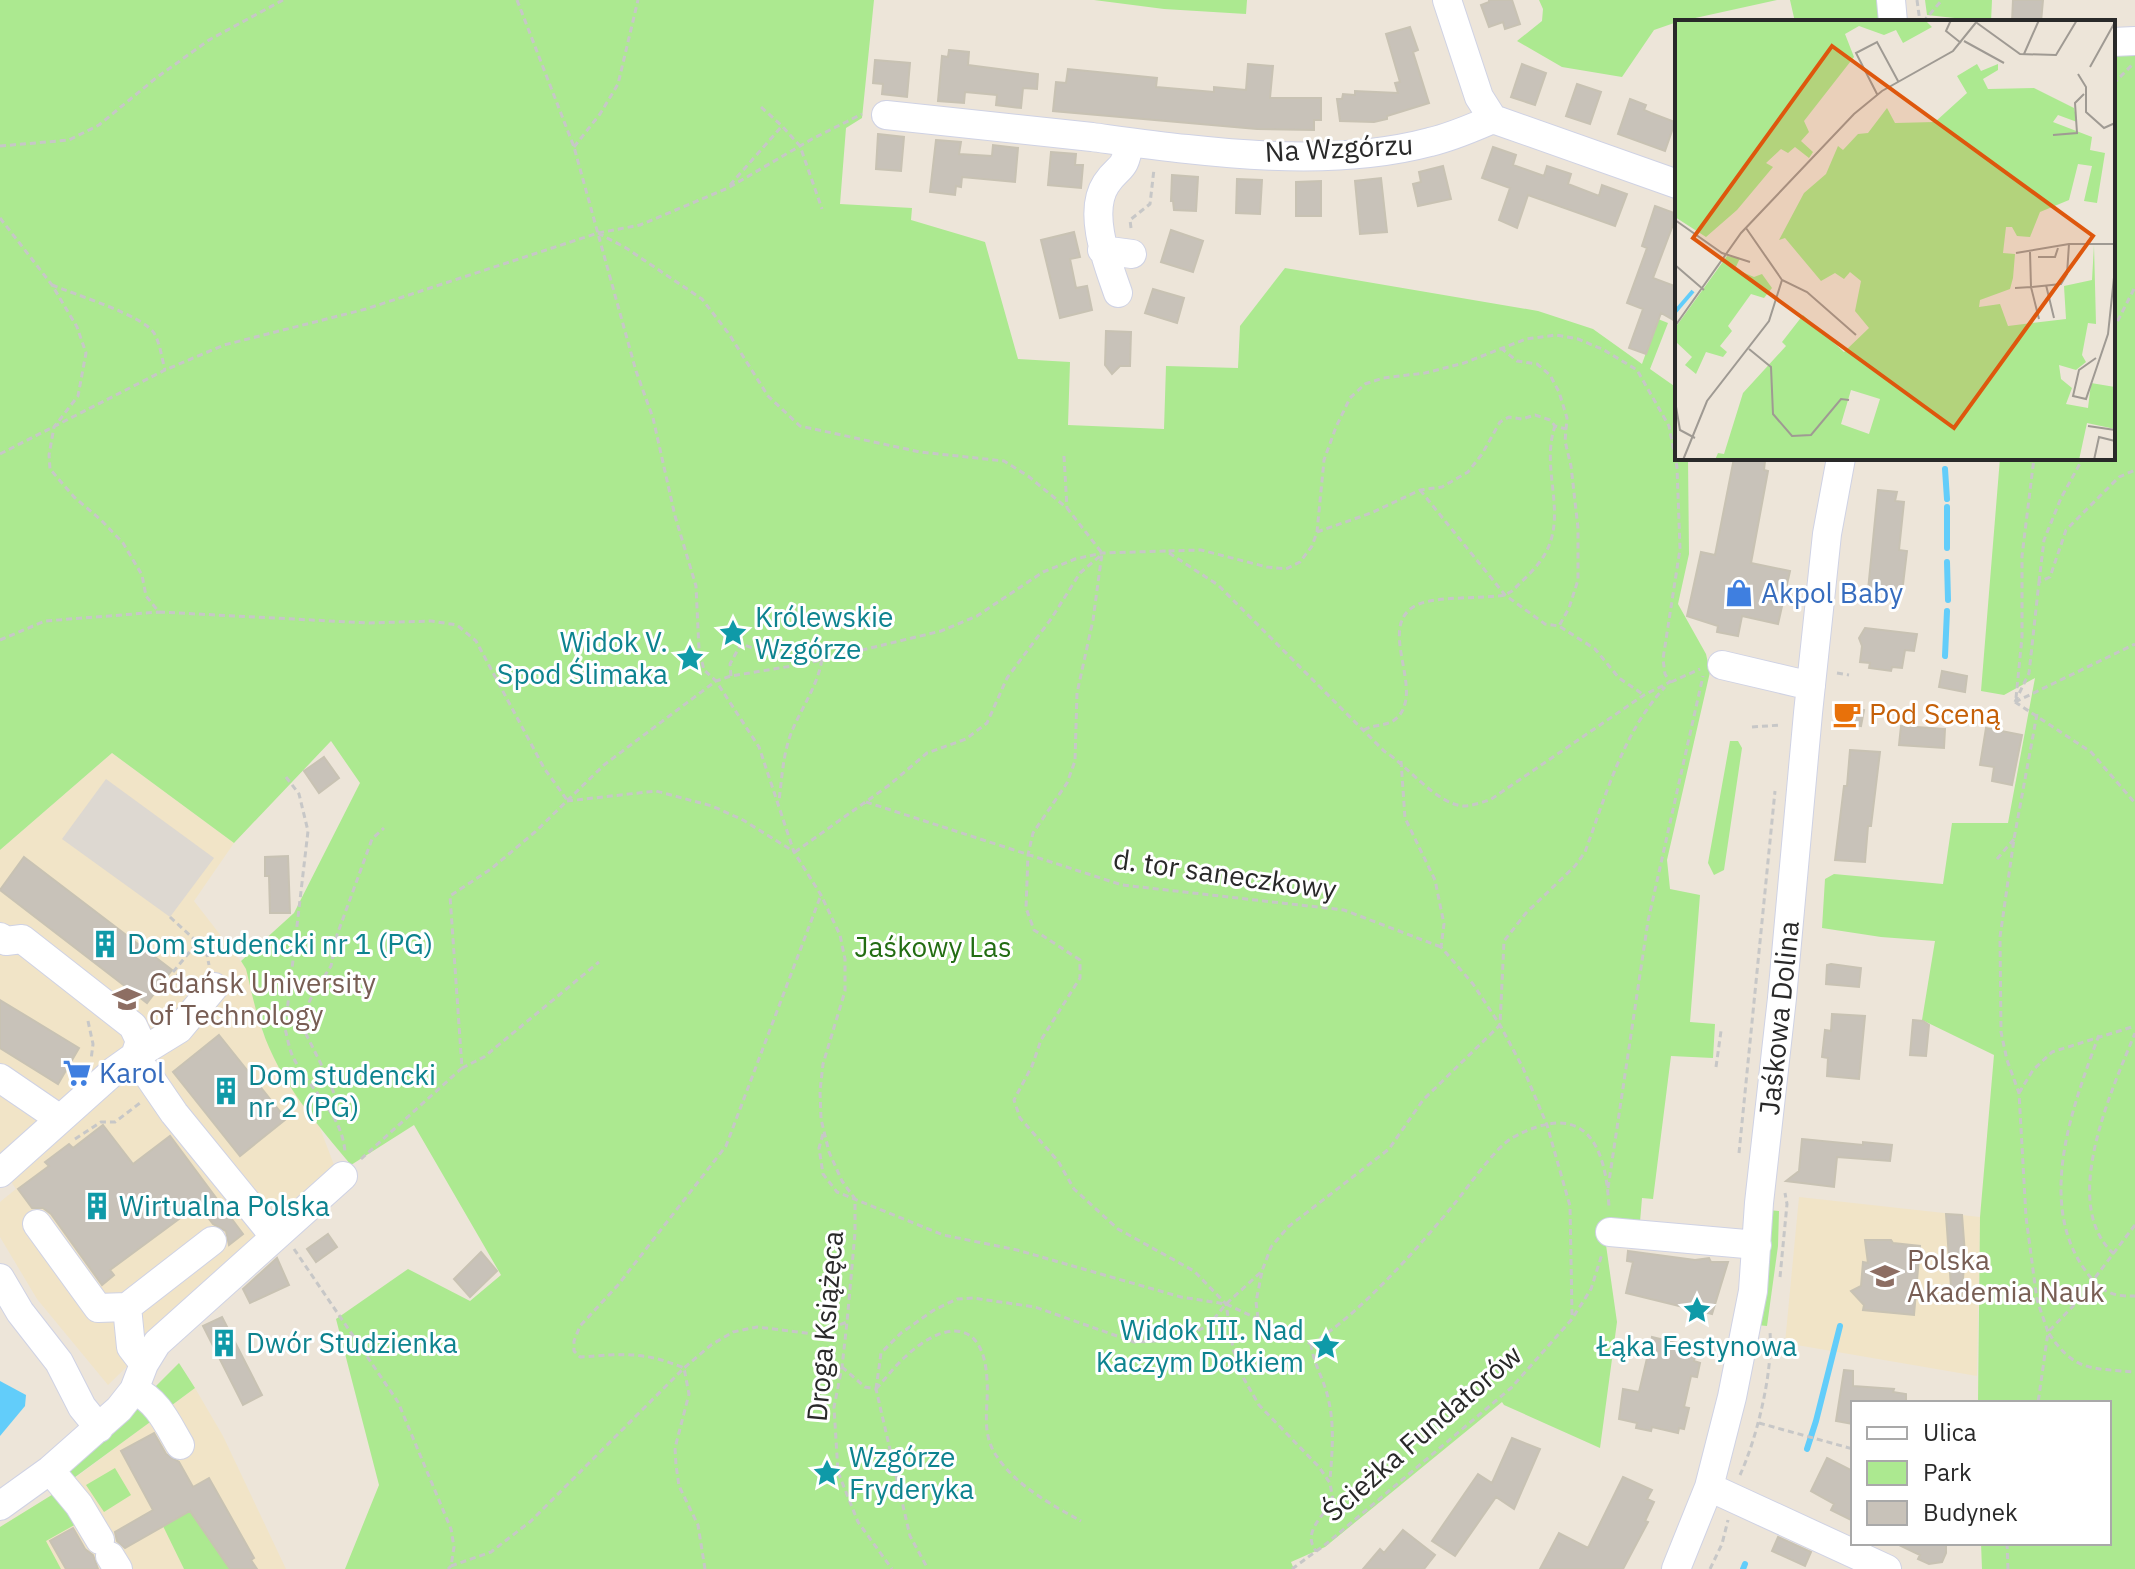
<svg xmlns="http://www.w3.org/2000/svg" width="2135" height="1569" font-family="'IBM Plex Sans',sans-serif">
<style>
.education{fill:#f1e4c7}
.green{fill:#ace990}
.plaza{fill:#ddd8d1}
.water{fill:#62cdfa}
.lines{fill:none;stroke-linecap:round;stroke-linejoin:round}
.stream{stroke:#62cdfa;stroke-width:6}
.building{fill:#c8c2b9;stroke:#c8c2b3;stroke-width:2}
.minor-casing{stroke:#cfd2e4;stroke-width:30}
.path{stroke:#c7c7c7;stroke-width:3;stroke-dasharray:6 4;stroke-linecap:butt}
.minor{stroke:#fff;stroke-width:28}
.labels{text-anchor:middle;stroke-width:6;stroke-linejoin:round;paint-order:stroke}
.street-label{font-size:28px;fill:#292929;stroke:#fff}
.shop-label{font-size:28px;fill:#366cbe;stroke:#fff;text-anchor:start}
.culture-label{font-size:28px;fill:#0d838f;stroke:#fff;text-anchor:start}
.food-label{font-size:28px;fill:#c56008;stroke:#fff;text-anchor:start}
.park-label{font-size:28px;fill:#236d13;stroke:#fff}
.education-label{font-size:28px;fill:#785e54;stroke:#fff;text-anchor:start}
.inset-river{fill:none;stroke:#62cdfa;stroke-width:4}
.inset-road{fill:none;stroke:#9f9a93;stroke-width:2}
.view{fill:#de570d;fill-opacity:0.15;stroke:#de570d;stroke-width:4}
.inset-edge{fill:none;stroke:#292929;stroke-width:4}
</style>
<rect width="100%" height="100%" fill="#ede5d9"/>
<path class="education" d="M112,753l122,90 -40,58 52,67 16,62 17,39 41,59 14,37 -226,220 -71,-86 -37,-62v-35l16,-13 -16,-24v-315z
M1799,1197l181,20 -3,159 -192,-33z
M195,1388l28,48 63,133h-286v-42l55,-34z"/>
<path class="green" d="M0,0h874l-12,118 -16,10 -6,76 72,4 -1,12 74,22 33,117 52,3 -2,63 96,4 2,-63 72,2 2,-42 45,-58 253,43 55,18 49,35 16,-45 10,4 -18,46 27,19v70h11l1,96 -11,50 28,50 4,18 -43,188 3,29 30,6 -10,127 25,2 -2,34 -42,-2 -18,143 -11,-1 -2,24 -34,23 11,77 -17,126 -96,-43 -2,-3 -177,145 -34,15 3,7h-949l34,-84 -43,-166 72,-50 62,32 31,-26 -87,-150 -63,40c-34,-41 -72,-84 -89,-136 -7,-19 -11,-40 -16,-60l-5,-8 53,-48 66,-130 -29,-42 -97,102 -122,-90 -112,97z
M1094,0h153l-1,14 -82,-5z
M1539,0h238l-100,22 -23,8 -32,47 -60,-10 -45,-26 25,-20 1,-12z
M1790,0h87l3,22h-85z
M1925,0h67l-1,22 -64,-7z
M2135,53v1516h-153l-1,-26h128v-140h-131l2,-186 14,-162 -72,-35 13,-79 -54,-4 -59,-9 3,-49 9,-5 109,10 9,-61h56l27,-145 -31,17 -23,-4 19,-233h113v-403z
M1730,741h8l4,7 -18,122 -10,5 -6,-12z
M1768,1210l11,1 -1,35 -11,80 -10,-1z
M179,1363l16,25 -31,23 -10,-23z
M140,1405l17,12 -90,66 -2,-16z
M115,1468l16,27 -27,17 -18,-27z
M55,1493l23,30 -32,18 15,28h-61v-42z
M190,1511l40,58h-46l-21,-43z"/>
<path class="plaza" d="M106,779l108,79 -44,59 -108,-78z"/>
<path class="water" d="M0,1381l26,14 -1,11 -25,30z"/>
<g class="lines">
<path class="stream" d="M1945,469l2,30
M1947,507v41
M1947,562l1,38
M1945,656l2,-45
M1807,1449l9,-28 24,-95
M1743,1569l2,-5"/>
</g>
<path class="building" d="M1489,0h23l8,24 -15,5 -2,-7 -14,5 -8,-22 8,-3z
M2013,0h30l-2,22h-29z
M1410,27l8,23 -5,2 16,51 -42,13v3l-13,3 -34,-1 -3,-22h5l1,-5 12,1v-4l43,2 -3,-10 5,-1 -14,-48z
M949,50l20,2 -1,13 70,9 -1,15 -14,-1 -2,20 -25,-3 1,-10 -32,-3 -1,11 -26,-2 4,-45 6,1z
M875,60l35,3 -3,34 -25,-3 1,-10 -10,-1z
M1248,64l25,2 -3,32h51v22h-7v10l-57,-1 -204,-18 3,-29 10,1 2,-14 89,9 -1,9 58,5v-5l32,3z
M1522,64l24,9 -11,32 -24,-8z
M1577,84l24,8 -11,32 -24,-8z
M1630,99l16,6 -2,5 7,3 24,9 -10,29 -47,-17z
M878,134l26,3 -3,34 -25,-2z
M936,140l25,2 -2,12 33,2 1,-11 25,3 -3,34 -53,-5 -1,10 -5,-1 -1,9 -25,-3z
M1493,147l23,8 -3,10 31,11 3,-10 24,8 -3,10 31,12 3,-11 25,9 -12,32 -87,-31 -11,33 -18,-8 11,-32 -28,-10z
M1051,152l25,2 -1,11h8l-2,23 -33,-3z
M1443,166l8,33 -33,7 -5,-22 8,-2 -2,-10z
M1172,175l26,2 -2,34 -22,-1 -1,-9h-2z
M1381,178l6,54 -27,2 -5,-53z
M1237,179l25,1 -2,34 -24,-1z
M1321,181v35h-25v-34z
M1655,206l22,8 -24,64 24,9v35l-16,-9 -15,41 -17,-6 14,-39 -16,-6 20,-55 -5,-2z
M1171,230l32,11 -10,31 -32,-10z
M1074,232l6,25 -10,2 6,29 11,-2 5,24 -32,8 -19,-78z
M1153,289l31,9 -7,25 -32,-10z
M1106,331l25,1 -1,34h-10l-8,8 -7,-9z
M1734,458l31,3 -1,9 4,1 -17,92 39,8 -12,53 -36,-8 -4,20 -21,-4 1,-6 -31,-10 14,-64 14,3z
M1878,490l19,2 -2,9 9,1 -5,48 8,1 -5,42 -34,-3z
M1865,628l52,6 -3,17 -9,-1 -3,18 -10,-1 -1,4 -22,-3 1,-5 -10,-1 2,-16 -3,-8z
M1942,671l25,5 -2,16 -26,-5z
M1844,707l20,3 -3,16 -20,-3z
M1901,726l44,3 -1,19 -45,-3z
M1986,728l36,7 -10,50 -20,-4 2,-14 -14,-2z
M1850,750l30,2 -9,74h-3l-3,36 -30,-2 9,-74h3z
M324,757l15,21 -20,15 -15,-22z
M288,856l2,57h-20l-1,-37h-4v-19z
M24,857l148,113 -25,33 -147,-113z
M1831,964l30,4 -2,19 -33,-3 1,-19z
M0,1000l79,48 -21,36 -58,-36z
M1832,1014l33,2 -6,63 -32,-3 1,-18 -6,-1 3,-27 6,1z
M1913,1020l10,1 6,4 -3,31 -16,-1z
M219,1035l67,84 -46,37 -67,-84z
M103,1125l30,39 37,-28 73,98 -14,11 -3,-14 -13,-7 -15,-19 -88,65 4,5 -12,10 -51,-71 -8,-6h-11l-14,-19 31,-23 -4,-4 24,-18 4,4z
M1802,1139l61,6v-3l29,3 -2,16 -53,-4 -3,30 -48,-6 13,-10z
M1946,1214l16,1 3,39 -4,49 -9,-1z
M328,1234l9,13 -21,15 -9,-13z
M1865,1240h26l2,3 27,3 -6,69 -51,-5 1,-5 -13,-14 10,-5 2,-24 5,1z
M1628,1251l67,9 14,-2 2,4h17l-16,52 -86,-21 7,-31 -6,-1z
M481,1252l16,19 -27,26 -16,-18z
M277,1258l12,27 -39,18 -7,-14z
M222,1317l40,78 -19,10 -40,-79z
M1652,1337l45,11 -3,13 6,2 -3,14 -6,-1 -7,31 5,1 -5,21 -5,-1 -1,5 -26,-6 -1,4 -15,-3 1,-5 -18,-4 4,-30 16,3z
M1844,1370l9,1v15l41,3 -1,3 13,2v9h-53v21l-17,-3z
M154,1433l12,21 13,8 14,25 16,-9 45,80 -3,2 6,9h-27l-40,-58 -65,37 -8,-7 -2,-9 38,-22 -32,-59z
M1512,1438l28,11 -26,60 -18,-12 -41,59 -23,-15 46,-67 14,9z
M1827,1458l26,13v50l-22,-11 3,-6 -23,-13z
M1623,1477l29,13 -5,9 7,3 -9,19 3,1 -25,47h-83l19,-36 29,15z
M73,1528l12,21 8,6 5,14h-32l-16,-28z
M1403,1530l32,25 -11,14h-61l17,-20 4,4z
M1778,1537l33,15 -6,14 -33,-15z
M1895,1543h51v10l-4,9 -13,2 -11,-5 2,-4z"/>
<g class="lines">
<defs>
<path id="minor" d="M1447,0l32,97 14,22
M1891,0l2,22
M2113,42l22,-1
M886,115c69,8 137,14 206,22 106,14 233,33 338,5 22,-5 42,-14 63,-23l184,65
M1102,250l30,4
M1118,293c-10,-29 -31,-80 -12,-109 14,-21 18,-10 23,-41
M1722,665l89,21
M0,937l6,4 16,-2 111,87 7,15 -5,15
M135,1056l44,-27 35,-42
M0,1078l60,41
M0,1173l114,-102 21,-15 39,57 101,124
M37,1224l61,84 29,-1
M1610,1232l147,13
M0,1278l20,34 39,50 23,45 17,21
M144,1364l-13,-17 -4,-40 85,-66
M134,1390c24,11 33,33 46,55
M50,1470l29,35 21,35
M1709,1487l178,82
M0,1506l50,-36 69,-61 15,-19 10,-26 13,-21 186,-167
M110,1556l8,13
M1676,1569l33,-82 23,-90 21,-106 6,-88 23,-205 26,-285 19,-179 14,-76"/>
</defs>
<use href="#minor" class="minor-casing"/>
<path class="path" d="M517,0l57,147 62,224 17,47 22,98 21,70 3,64 5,20 12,11 43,66 35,105 27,43 19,40 5,24v32l-22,73 -3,27 1,28 8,33 13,29 13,18v34l-8,89 -5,45 -8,40 4,65 20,50 34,47
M1917,0l3,22
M1923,22l19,-22
M2113,84l20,-20
M761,107l21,19 18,20 22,63
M0,146l69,-6 30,-15 57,-47 53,-38 74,-40
M574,147l26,-33 18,-30 20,-84
M730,185l52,-59
M0,218l52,67 25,42 9,26 -8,43 -24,31 -5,28 1,14 24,28 27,23 22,23 19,32 4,21 13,16 210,11 62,-2 26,4 19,16 68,127 23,32
M1131,228l-1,-8 20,-16 4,-35
M598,233l28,15 76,51 27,35 39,62 32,30 120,26 84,9 24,15 39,32 35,45 -9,67 -16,73 -2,68 -8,22 -34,50 -5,22 -2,53 8,22 46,30v18l-39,62 -9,26 -18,34 6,18 38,43 16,28 44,40 76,42 32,33 7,45 11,30 15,26 60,62 11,16 3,18c-11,16 -31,32 -17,50
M52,285c24,10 90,30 102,48 6,10 8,26 11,37
M2113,330l22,-43
M1501,348l16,13 20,3 13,11 9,17 8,26 -2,23 6,25 7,62v52l-9,28 -10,18
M0,454l165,-84 59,-25 142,-36 232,-76 42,-8 88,-37 84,-49 50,-25
M1064,456l3,52
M1420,490l85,105 40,29 14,2 36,23 24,29 25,17
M1317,532l54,-19 49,-23 22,-3 26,-15 14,-18 18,-32 9,-5 13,2 13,-4 15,5 5,6 11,3
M2039,582l5,-42 17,-42 22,-40
M733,632l3,-5 -6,-3 -6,12 4,4 13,4
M0,640l45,-19 114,-9
M1837,673l12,2
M731,676l-1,-12 11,-20 26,9 38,-2 17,8c-4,26 -20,48 -30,72 -9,22 -10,46 -13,70
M1671,682l29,-13
M2016,698l6,-61v-81l12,-98
M2015,702l14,-29 10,-91 11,-5 16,-47 53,-53 16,-7
M2015,702l76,50 44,51
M2015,702l120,-58
M2037,714l-23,125 -14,98 1,95 6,28 12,33 7,124 11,83 11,32 -10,71
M1752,727l29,-2
M1364,730c8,-5 20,-4 29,-9 38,-26 -22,-97 26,-117 20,-8 62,-5 86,-9l7,-4c11,-11 25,-23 33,-37 23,-41 -5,-85 10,-128
M1401,761l4,57 30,62 9,44 -3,23 32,37 27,41 23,43 24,57 23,81 2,109
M286,777l13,17 9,37 -23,198c3,10 4,21 9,30 17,32 48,55 51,93
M567,801l89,-10 56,15 31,14 50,31
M866,802l256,83 222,25 97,37
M795,852l93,-66 39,-33 39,-14 21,-16 20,-45 44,-59 29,-46 20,-17
M1997,859l17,-20
M170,917l36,33 3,15
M181,978l-8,-6 24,-29
M88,1021l5,23 -2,16
M2099,1035c-26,70 -63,167 -14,235 14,20 25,27 50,26
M1716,1067l5,-36
M462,1068l22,-11 115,-95
M2019,1093l14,-23 19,-18 83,-26
M332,1112l4,-12 -6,-18 -30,-60 13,-28 18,-28 6,-31 35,-96 12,-11
M823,1134l-4,14 4,26 14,18 106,43 74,15 164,47 45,7 85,40
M75,1139l26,-17h14l25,-19
M1739,1153l36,-362
M361,1159l101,-91 -12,-172 41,-27 44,-37 69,-67 112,-84 15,-5 73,-12 137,-33 36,-15 66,-44 32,-13 27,-6 64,-2 52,34 166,166c23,14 53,54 80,55 8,0 18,-4 26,-6l154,-105 26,-13 -5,-8 -2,-15 17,-110 -3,-82 -8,-41 -32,-56 -33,-20 -26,-11 -22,-4 -30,4 -62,24 -39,10 -42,5 -18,6 -15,14 -14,29 -12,33 -7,72 -5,14 -12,16 -14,7 -19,-2 -66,-17 -35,1
M1608,1188l40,-267 55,-245
M2135,1225l-60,79 -27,28c26,40 43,36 87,40
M294,1249l104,153 53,127 3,18 -3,19 -3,3
M2114,1254c-56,-50 -1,-166 21,-221
M1780,1277l7,-73 -2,-11
M1258,1318l-2,-16 6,-31
M1311,1344c48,-29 108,-97 144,-141 13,-16 41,-56 57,-65 71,-39 94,3 97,70
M1311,1344c2,19 13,35 17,54 7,28 4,55 2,82
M842,1367l23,20 11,2 34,147 18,33
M876,1389l5,-36 20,-20 33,-23 23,-11 16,-1 62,9 99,35 41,-2 33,-14 18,-22 36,-33 9,-24 17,-20 101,-78 34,-49 77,-75 4,-84 22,-28 49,-47 10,-14c21,-57 38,-120 80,-165
M876,1389c10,-11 19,-23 29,-32 38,-36 79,-40 82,23 2,25 -6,49 7,72 19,32 56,52 87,69
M1759,1423l94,26
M1740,1475c17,-37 33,-103 30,-143
M2007,1543l1,26
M451,1566l40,-14 40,-31 153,-153 27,-23 22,-13 24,-5 57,7 33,-12
M705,1569l-7,-44 -19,-39 -3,-21 -1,-17 14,-54 -5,-26c-41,-17 -61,-14 -104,-11l-6,-6v-10l6,-15 38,-41 108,-139 95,-251
M1292,1569l34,-25 185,-156 61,-69 19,-30 11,-35
M1710,1569l12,-25 6,-24"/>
<use href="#minor" class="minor"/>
</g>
<defs>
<symbol id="shop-bare" viewBox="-9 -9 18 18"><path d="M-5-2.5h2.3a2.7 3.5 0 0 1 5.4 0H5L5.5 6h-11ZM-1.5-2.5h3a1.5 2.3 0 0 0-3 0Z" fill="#3f7fe0" stroke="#fff" stroke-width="2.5" paint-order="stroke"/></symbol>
<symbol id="sight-bare" viewBox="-9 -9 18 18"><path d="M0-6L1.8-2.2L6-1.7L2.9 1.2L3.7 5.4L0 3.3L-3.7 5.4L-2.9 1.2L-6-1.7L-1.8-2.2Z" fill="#0f9aa8" stroke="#fff" stroke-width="2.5" paint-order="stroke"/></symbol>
<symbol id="cafe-bare" viewBox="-9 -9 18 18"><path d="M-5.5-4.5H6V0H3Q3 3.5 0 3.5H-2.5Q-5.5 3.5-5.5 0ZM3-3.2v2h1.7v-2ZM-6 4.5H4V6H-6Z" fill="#e8710a" stroke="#fff" stroke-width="2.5" paint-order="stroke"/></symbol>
<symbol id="building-bare" viewBox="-9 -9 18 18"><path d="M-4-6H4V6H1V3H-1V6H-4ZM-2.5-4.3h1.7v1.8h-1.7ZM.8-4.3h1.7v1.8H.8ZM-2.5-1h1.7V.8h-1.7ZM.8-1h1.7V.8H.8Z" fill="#0f9aa8" stroke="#fff" stroke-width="2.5" paint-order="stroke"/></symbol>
<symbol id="university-bare" viewBox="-9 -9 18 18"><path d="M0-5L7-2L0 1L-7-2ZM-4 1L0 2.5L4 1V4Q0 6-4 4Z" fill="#8d6e63" stroke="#fff" stroke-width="2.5" paint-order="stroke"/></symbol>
<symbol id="supermarket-bare" viewBox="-9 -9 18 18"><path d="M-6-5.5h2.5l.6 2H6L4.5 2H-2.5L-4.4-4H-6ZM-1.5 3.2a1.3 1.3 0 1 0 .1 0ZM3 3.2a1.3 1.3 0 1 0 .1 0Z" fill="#3f7fe0" stroke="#fff" stroke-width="2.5" paint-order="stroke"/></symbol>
</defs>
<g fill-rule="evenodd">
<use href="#shop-bare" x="1719" y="573" width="40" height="40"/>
<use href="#sight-bare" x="713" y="613" width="40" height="40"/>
<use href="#sight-bare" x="670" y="638" width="40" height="40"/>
<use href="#cafe-bare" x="1827" y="694" width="40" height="40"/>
<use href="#building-bare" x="85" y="924" width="40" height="40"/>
<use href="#university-bare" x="107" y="979" width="40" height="40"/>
<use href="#supermarket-bare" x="57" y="1053" width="40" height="40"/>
<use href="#building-bare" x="206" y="1071" width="40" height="40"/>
<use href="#building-bare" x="77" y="1186" width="40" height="40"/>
<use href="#university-bare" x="1865" y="1256" width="40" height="40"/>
<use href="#sight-bare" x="1677" y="1290" width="40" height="40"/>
<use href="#building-bare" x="204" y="1323" width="40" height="40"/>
<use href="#sight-bare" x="1306" y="1326" width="40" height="40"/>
<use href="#sight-bare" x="807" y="1453" width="40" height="40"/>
</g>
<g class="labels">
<g class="street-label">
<text transform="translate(1339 148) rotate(-3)" y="10">Na Wzgórzu</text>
<text transform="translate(1225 874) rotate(8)" y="10">d. tor saneczkowy</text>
<text transform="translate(1779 1018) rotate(-84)" y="10">Jaśkowa Dolina</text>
<text transform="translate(825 1326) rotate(-85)" y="10">Droga Książęca</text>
<text transform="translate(1422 1433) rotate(-41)" y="10">Ścieżka Fundatorów</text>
</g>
<g class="shop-label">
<text x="1761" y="603">Akpol Baby</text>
<text x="99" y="1083">Karol</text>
</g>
<g class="culture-label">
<text x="755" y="627">Królewskie<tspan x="755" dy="32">Wzgórze</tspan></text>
<text x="668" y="652" text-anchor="end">Widok V.<tspan x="668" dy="32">Spod Ślimaka</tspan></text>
<text x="127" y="954">Dom studencki nr 1 (PG)</text>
<text x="248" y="1085">Dom studencki<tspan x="248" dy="32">nr 2 (PG)</tspan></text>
<text x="119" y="1216">Wirtualna Polska</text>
<text x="1304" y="1340" text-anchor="end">Widok III. Nad<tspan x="1304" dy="32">Kaczym Dołkiem</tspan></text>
<text x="246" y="1353">Dwór Studzienka</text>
<text x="1697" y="1356" text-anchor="middle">Łąka Festynowa</text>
<text x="849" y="1467">Wzgórze<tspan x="849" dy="32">Fryderyka</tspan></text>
</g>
<g class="food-label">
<text x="1869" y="724">Pod Sceną</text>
</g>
<g class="park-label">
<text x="933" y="957">Jaśkowy Las</text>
</g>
<g class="education-label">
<text x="149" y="993">Gdańsk University<tspan x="149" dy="32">of Technology</tspan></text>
<text x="1907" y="1270">Polska<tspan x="1907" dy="32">Akademia Nauk</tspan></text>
</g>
</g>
<g transform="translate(1675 20)">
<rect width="440" height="440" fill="#ede5d9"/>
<path d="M0,0h250l7,7 -29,16 -7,-13 -12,5 -25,-9 -14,8 9,23 -50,64 5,11 -8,9 12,11 -4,6 -14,-11 -7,6 -7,-4 -15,14 7,4 -36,43 -31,27 -31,-20zM302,44l4,7 17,-7v6l-15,9 5,10 46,-1 40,20 3,14 -19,-7 -5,7 39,15 -2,13 15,3 -8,50 -13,-2 8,-35 -14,-2 -9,36 -29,12 -10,25 -13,-1 -5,-9h-6l-3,26 12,1 -2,24 -3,11 -30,11 -1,7 21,-3 8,22 58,-7 -2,-33 28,-6 2,-35 2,79 -8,-1 -6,32 4,7 -10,8 -17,-5 2,14 11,9 -6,16 22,4 3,-25 24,4v42l-28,-6 -8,37h-364l3,-7 6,1 19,-61 43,-47 -4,-4 21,-27 41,37 25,-24 -14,-17 6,-30 -11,-9 -6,7 -9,-6 -14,8 -36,-43 -6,2 25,-47 22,-19 12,-28 5,4 15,-16 10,-1 19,-25 8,15 40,-1 32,-29 -10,-17zM176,370l29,9 -11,35 -28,-10zM52,236l13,2 -5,11 19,8 8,-3 10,14 -8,10 -13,-4 -23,32 4,5 -12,15 7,6 -4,5 -17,-5 -10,22 -11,-9 7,-8 -17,-16v-13z" fill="#ace990" fill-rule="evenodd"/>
<path class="inset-river" d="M0,292l18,-21"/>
<path class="inset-road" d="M276,0l-5,11 15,12M302,3l43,31 36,1 21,-35M289,21l40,22M349,34l15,-34M415,47l25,-45M403,54l8,13v25l18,16 11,-5M202,74l-21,-41 21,-11 21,39M378,115l24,-2 -2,-30 9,-9M0,200l47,33 28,9M71,208l36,52 25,12 49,43M355,232l1,35 30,-3 6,-10 2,-30M341,233l53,-9h46M363,237h17l3,-9M0,245l29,25M371,265l8,33M340,268l16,-1 8,32M0,306l66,-93 113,-119 28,-23 71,-40 25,-31M74,329l22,18 2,47 19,22 19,-1 30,-36 8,1M421,338l-17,12 -6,26 13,3 22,-65 7,-66M0,381l5,29 15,8M413,406l27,4M8,440l24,-59 62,-80 13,-41M419,440l5,-23 16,4"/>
<path class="view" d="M157,26l261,190 -139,192 -261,-190z"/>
<rect width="440" height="440" class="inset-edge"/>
</g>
<rect x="1851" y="1401" width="260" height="144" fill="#ffffff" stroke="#a9a9a9" stroke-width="2"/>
<rect x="1867" y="1427" width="40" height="12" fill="#ffffff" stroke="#a9a9a9" stroke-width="2"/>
<text x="1923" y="1441" font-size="24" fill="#292929">Ulica</text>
<rect x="1867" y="1461" width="40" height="24" fill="#ace990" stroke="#a9a9a9" stroke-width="2"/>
<text x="1923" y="1481" font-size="24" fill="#292929">Park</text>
<rect x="1867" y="1501" width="40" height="24" fill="#c8c2b9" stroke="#a9a9a9" stroke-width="2"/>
<text x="1923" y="1521" font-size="24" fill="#292929">Budynek</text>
</svg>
